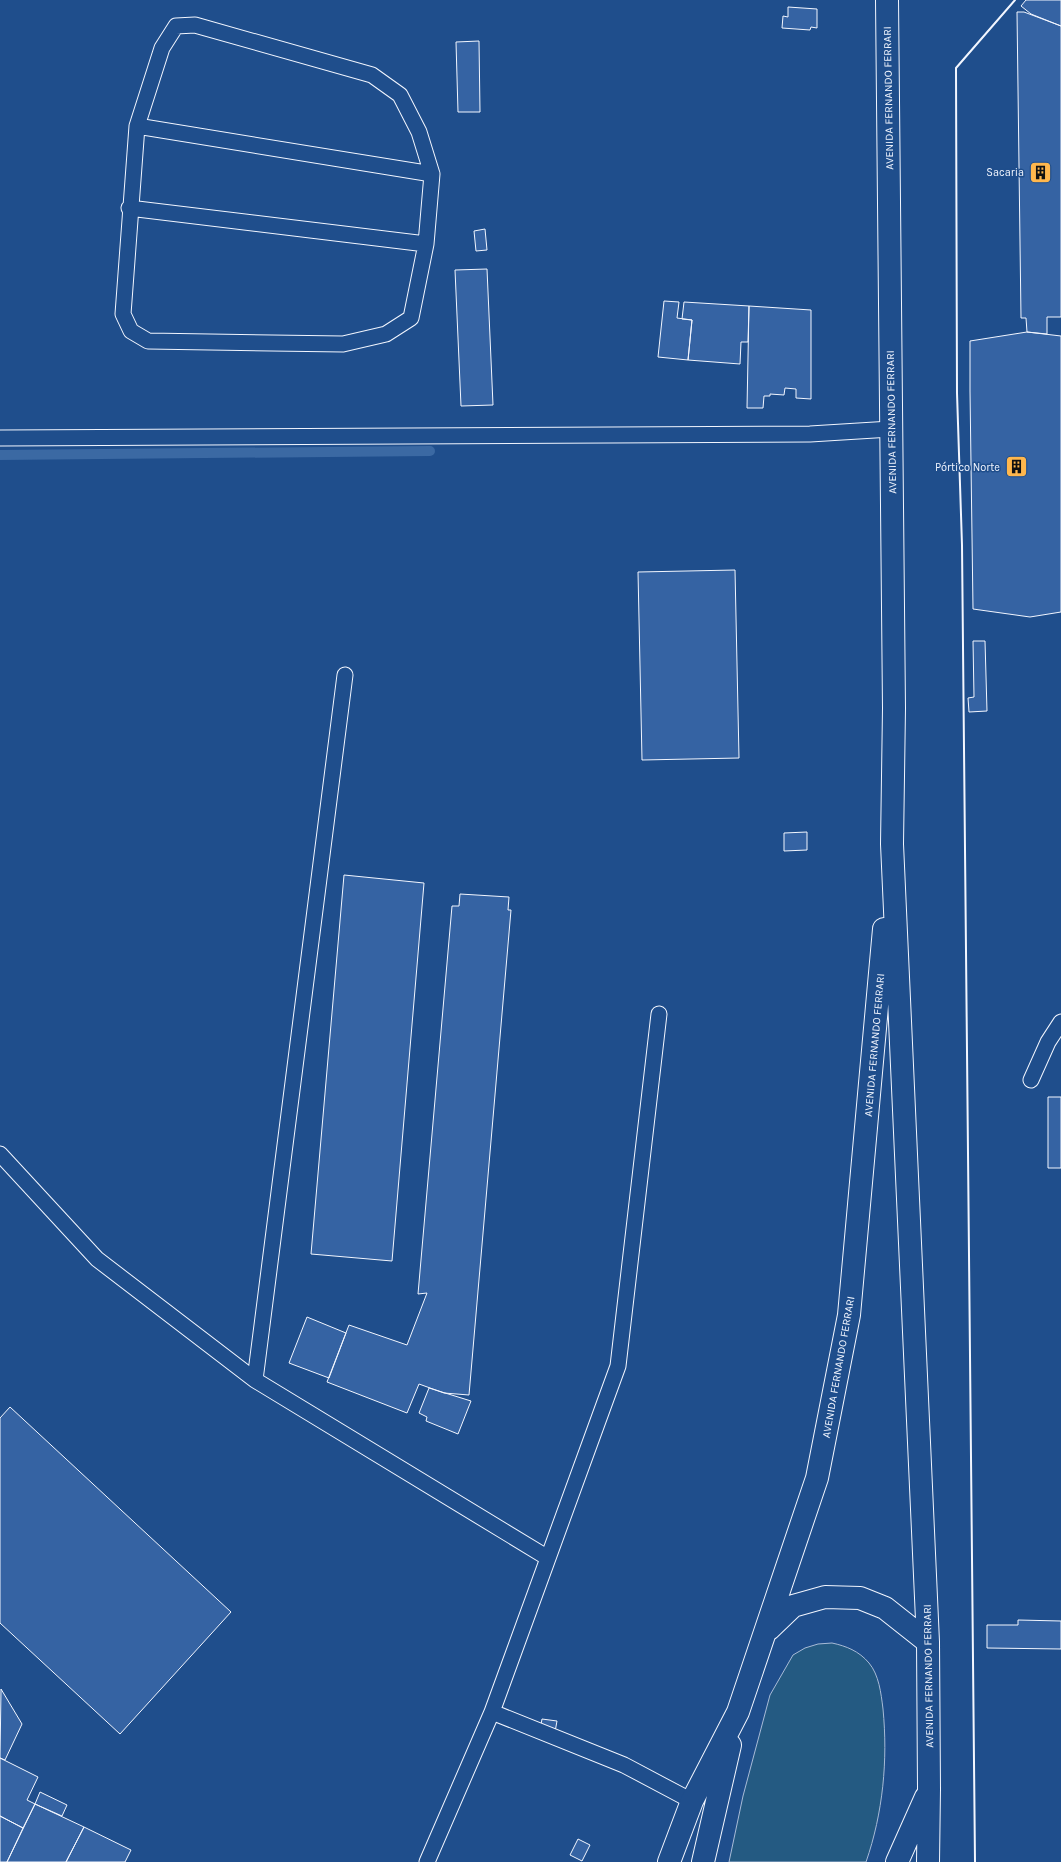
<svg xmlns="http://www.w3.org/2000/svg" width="1061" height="1862" font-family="Karla,sans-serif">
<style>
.green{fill:#245a82;stroke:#a8bbd7}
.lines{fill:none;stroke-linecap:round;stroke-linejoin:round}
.stream{stroke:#3b69a3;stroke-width:10}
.building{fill:#3563a3;stroke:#f2f6ff}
.service-casing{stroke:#f2f6ff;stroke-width:17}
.tertiary-casing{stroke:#f2f6ff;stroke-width:24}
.service{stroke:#1f4e8c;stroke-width:15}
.tertiary{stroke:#1f4e8c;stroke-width:22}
.wall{stroke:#f2f6ff;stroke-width:2}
.labels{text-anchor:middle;stroke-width:3;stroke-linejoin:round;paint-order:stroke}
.street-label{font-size:11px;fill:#f2f6ff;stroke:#1f4e8c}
.poi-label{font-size:11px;fill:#f2f6ff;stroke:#1f4e8c;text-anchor:end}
</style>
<rect width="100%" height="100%" fill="#1f4e8c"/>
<path class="green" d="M832,1643c14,3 27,8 37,20 10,12 12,30 14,46 5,51 0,104 -17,153h-137l14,-66 27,-101 23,-40 12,-7 13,-4z"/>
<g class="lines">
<path class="stream" d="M0,455l430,-4"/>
</g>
<path class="building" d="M1026,0h35v26l-30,-12 -10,-8z
M788,7l29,2v19l-6,-1 -1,3 -28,-2 1,-12 5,1z
M1017,12h7l37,14v291h-14v17l-20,-2 -1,-14h-5z
M479,41l1,71h-22l-2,-70z
M485,229l2,21 -11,1 -2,-20z
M487,269l6,136 -32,1 -6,-136z
M664,301l15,1 -2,16 15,2 -4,40 -30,-3z
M684,302l65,4 -1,36h-7l-1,22 -52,-4 4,-40 -10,-1z
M749,306l62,4v89l-15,-1v-9l-11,-1 -1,7 -14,-1v2h-6l-1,12h-16z
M1027,332l34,4v276l-31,5 -57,-8 -3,-218v-50z
M735,570l4,188 -97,2 -4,-188z
M973,641h12l2,70 -18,1 -1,-14 6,-1z
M807,832v18l-23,1v-18z
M344,875l80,8 -32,378 -81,-7z
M460,894l49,3 -1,13h3l-42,485 -25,-2 -25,-9 -12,29 -80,-31 22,-57 58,20 20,-52 -9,1 34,-388h7z
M1048,1097h13v71h-13z
M307,1317l39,16 -17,45 -40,-15z
M429,1388l42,13 -13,33 -32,-13 1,-4 -8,-4z
M10,1407l221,205 -111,122 -120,-111v-205z
M1018,1620l43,1v28l-74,-1v-23h31z
M1,1689l21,35 -17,36 -5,-2z
M542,1719l15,2 -2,11 -15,-2z
M0,1758l38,19 -11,23 8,4 -12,24 -23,-12z
M40,1792l27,13 -5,11 -27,-12z
M35,1804l49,23 -18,35h-59z
M0,1816l23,12 -16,34h-7z
M84,1827l47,23 -6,12h-59z
M578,1839l12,6 -8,16 -12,-6z"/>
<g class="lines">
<defs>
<path id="service" d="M195,25l177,50 28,20 19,37 13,42 -6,70 -15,74 -25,16 -43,10 -195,-3 -17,-10 -8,-17 14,-188 25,-78 14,-22z
M137,126l295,48
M129,208l297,36
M0,438l810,-4 81,-5
M1031,1080l17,-38 13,-20
M0,1154l97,105 158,121 293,178
M255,1380l90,-705
M492,1712l132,53 68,36
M427,1862l65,-150 126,-346 41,-352"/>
<path id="tertiary" d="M887,0l7,708 -2,136 36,798 1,147 -1,73
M769,1629l24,-23 32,-9 35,1 25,10 43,34
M669,1862l23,-61 46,-89 79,-234 32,-163 35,-386
M703,1862l27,-117
M897,1862l29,-65"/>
</defs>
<use href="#service" class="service-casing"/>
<use href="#tertiary" class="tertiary-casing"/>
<use href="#service" class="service"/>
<use href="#tertiary" class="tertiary"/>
<path class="wall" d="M975,1862l-13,-1317 -5,-152 -1,-325 59,-68"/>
</g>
<defs>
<symbol id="building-square" viewBox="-11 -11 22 22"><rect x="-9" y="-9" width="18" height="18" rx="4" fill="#ffb74d" stroke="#1f4e8c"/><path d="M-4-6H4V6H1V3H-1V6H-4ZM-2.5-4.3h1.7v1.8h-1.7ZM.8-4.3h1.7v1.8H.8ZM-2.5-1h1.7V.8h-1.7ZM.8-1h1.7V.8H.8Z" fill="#111"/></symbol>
</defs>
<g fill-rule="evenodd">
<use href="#building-square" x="1028" y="160" width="25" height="25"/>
<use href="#building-square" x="1004" y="454" width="25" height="25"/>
</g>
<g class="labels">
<g class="street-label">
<text transform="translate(888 98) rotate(-91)" y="4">AVENIDA FERNANDO FERRARI</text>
<text transform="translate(891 422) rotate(-91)" y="4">AVENIDA FERNANDO FERRARI</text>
<text transform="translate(874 1045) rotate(-85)" y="4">AVENIDA FERNANDO FERRARI</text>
<text transform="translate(838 1367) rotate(-80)" y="4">AVENIDA FERNANDO FERRARI</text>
<text transform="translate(928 1676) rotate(-91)" y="4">AVENIDA FERNANDO FERRARI</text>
</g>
<g class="poi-label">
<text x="1024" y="176">Sacaria</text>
<text x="1000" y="471">Pórtico Norte</text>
</g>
</g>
</svg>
